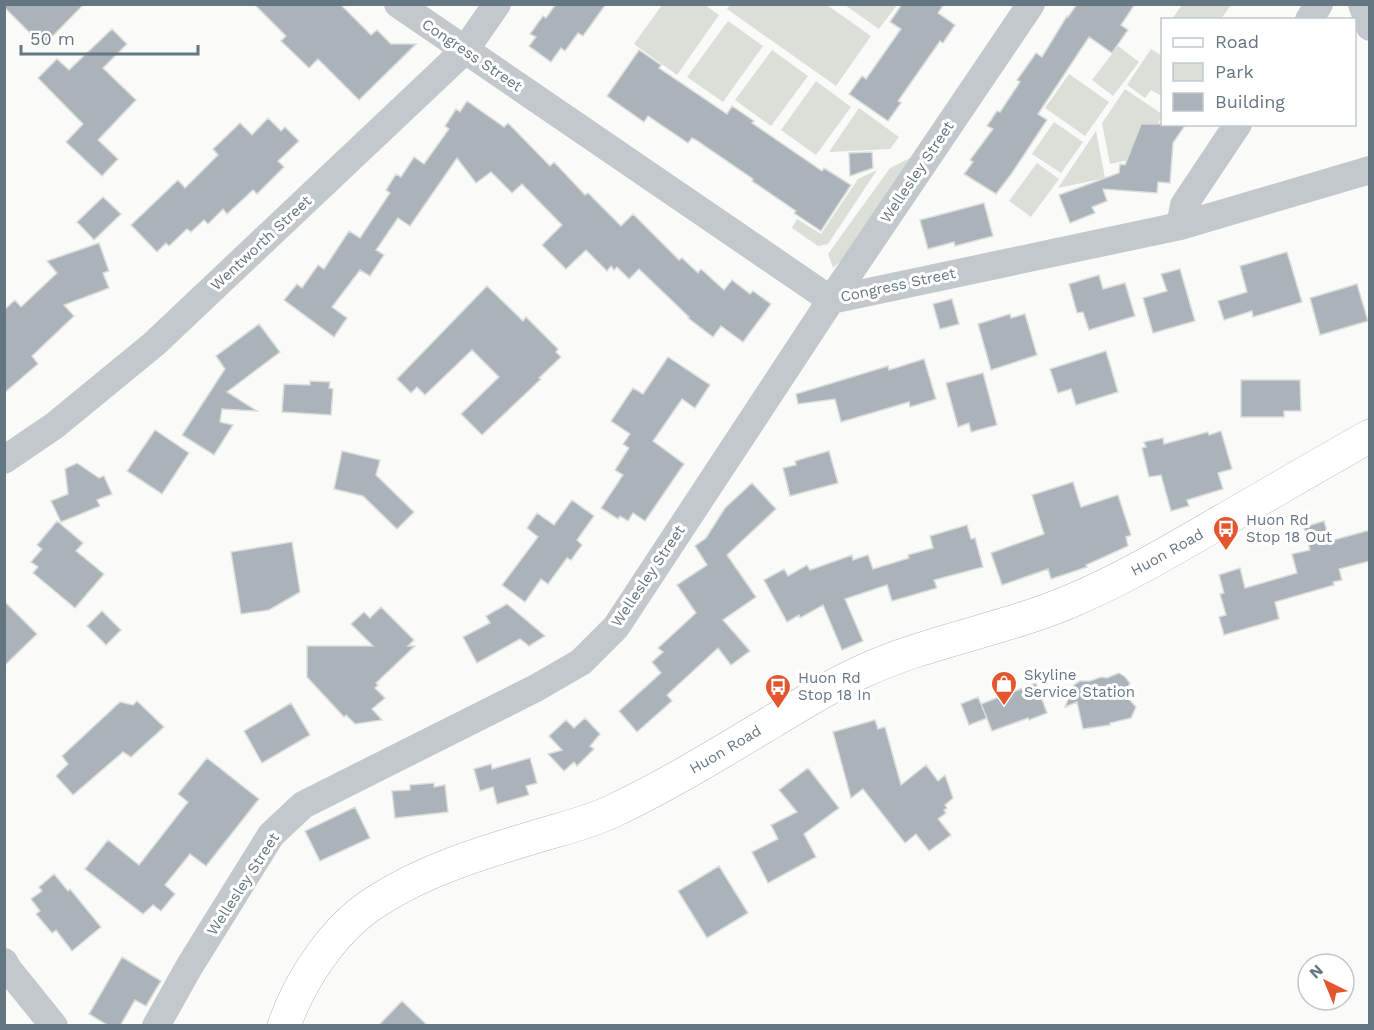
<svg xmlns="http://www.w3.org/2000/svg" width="1374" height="1030" font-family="'Work Sans',sans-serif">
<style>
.green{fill:#dadfd7}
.building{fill:#aab3b9;stroke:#dcdcda;stroke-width:1.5}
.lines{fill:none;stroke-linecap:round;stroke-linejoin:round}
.major-casing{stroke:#b5babe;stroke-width:34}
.minor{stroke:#c3c8cc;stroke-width:28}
.major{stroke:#fff;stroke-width:33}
.labels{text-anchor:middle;stroke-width:6;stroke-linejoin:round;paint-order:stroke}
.street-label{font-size:15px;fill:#657683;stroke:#fff}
.poi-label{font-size:15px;fill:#657683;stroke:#fff;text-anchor:start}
</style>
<rect width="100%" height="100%" fill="#fafaf8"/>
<path class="green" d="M662,5h43l14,10 -42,60 -43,-31z
M730,5h97l44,31 -35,50 -109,-77z
M845,5h52l-18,24z
M1182,5v-1l49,1 -10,14h-49z
M728,21l35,25 -40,56 -36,-25z
M1118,46l21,16 -26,34 -21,-16z
M1151,49l11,7v36l-2,3 -9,-5 -6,8 -18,-13z
M772,50l36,26 -37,50 -36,-26z
M1069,74l40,28 -24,34 -40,-28z
M816,81l35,26 -35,48 -35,-25z
M1125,89l37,25v3l-10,16 -5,23 -37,8 -8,-41z
M859,108l40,29 -9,12 -61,3z
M1054,122l29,20 -22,31 -29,-19z
M1096,131l9,47 -47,10z
M916,155l-66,98 -17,15 -5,-14 62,-86z
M1037,163l22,16 -28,38 -22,-16z
M877,170l-49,74 -10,2 -26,-18 5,-9 24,15 37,-55z"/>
<path class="building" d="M4,4h80l-41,42 -39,-39z
M254,4h86l31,31 6,-5 14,14h25l-57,56 -41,-41 -9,9 -28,-27 5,-5z
M556,4h50l-23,32 -5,-3 -13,18 -4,-3 -10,14 -22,-16 7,-9 -6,-3 13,-18 3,2z
M902,4h42l-6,9 17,12 -12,18 -3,-2 -42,60 3,2 -13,18 -39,-27 13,-18 4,3 35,-50 -11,-7z
M1077,4h58l-14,21 7,5 -16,23 -23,-16 -51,77 9,6 -35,53 -16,21 -32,-20 9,-12 -3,-2 23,-31 -6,-3 10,-15 3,1 20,-30 -3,-2 19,-27 6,4 25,-41 1,1z
M112,29l15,15 -24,24 33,32 -38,40 20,19 -16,17 -36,-34 17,-18 -45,-46 19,-19 12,11z
M639,50l22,15 -2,3 68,46 5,-8 22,15 -2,2 70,48 2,-3 27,17 -30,46 -27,-18 2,-2 -44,-30 1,-2 -57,-39 -4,-2 -4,5 -40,-27 -4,6 -37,-26z
M467,101l37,26 4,-4 42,43 4,-4 31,33 3,-2 33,33 12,-12 46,46 3,-2 16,15 3,-4 23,21 8,-10 18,14 3,-3 18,13 -28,38 -22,-16 -8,11 -25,-19 1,-1 -50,-48 -10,10 -12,-12 -3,3 -3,-4 -4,5 -21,-21 -20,19 -24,-24 20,-20 -40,-41 -10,9 -21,-21 -15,11 -19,-25 -47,68 -12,-8 -22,32 8,5 -14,21 -10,-6 -28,37 15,11 -13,19 -50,-37 13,-16 5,4 16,-23 6,4 25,-38 11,7 30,-45 -4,-3 10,-16 5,3 13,-20 10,7 25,-35 -4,-3 11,-17 4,3z
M268,118l13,13 4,-4 14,14 -21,20 6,6 -27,27 -4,-4 -26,24 -4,-5 -15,15 -4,-4 -13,12 -4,-3 -18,17 -3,-3 -9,9 -26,-27 47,-45 7,8 33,-33 -5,-6 27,-26 12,12z
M1141,124h45l-13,19 -3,40 -12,-1 -1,11 -54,-4 4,12 -15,6 3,6 -25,10 -11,-28 60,-22 1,-9 5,1z
M872,152l1,16 -23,8 -1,-23z
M103,197l18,17 -27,26 -17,-18z
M984,203l9,33 -38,10 -1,-4 -26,7 -8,-29z
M99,243l10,28 -6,2 6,15 -45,17 10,11 -42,40 6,8 -34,29v-83l11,-10 6,7 36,-34 -10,-12z
M1287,252l15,50 -49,15 -1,-6 -28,9 -6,-19 29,-9 -7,-26z
M1180,269l15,52 -42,12 -10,-35 24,-7 -6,-17z
M1099,275l4,14 22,-6 10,33 -46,14 -6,-18 -6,1 -8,-29z
M1357,284l11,37 -48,14 -10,-37z
M487,286l36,35 3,-4 32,32 -2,3 5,5 -22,21 2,1 -59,56 -21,-21 38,-37 -27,-27 -47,45 -8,-8 -6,6 -14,-14z
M952,299l7,25 -19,5 -7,-25z
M1010,314l1,4 14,-4 12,41 -46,15 -13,-46z
M259,324l21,28 -53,40 30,19 -35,-2 -2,13 13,3 -19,30 -32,-20 43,-66 -9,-13z
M1106,351l12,41 -42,13 -5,-16 -13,4 -8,-24z
M668,357l42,28 -15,23 -13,-9 -29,42 31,23 -39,57 -12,-8 -5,8 -8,-5 -2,3 -17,-11 22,-33 -8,-5 14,-22 -6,-4 7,-10 -19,-13 22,-33 10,6z
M924,359l12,40 -26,8 -1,-5 -68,20 -6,-23 -37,5 -2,-10 92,-28 1,4z
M983,373l14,52 -26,7 -2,-9 -11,4 -12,-44z
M1241,380h59l1,31h-17v6h-43z
M310,381l20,1 -1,6 4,1 -2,26 -49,-3 2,-28 26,1z
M155,430l34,23 -27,41 -35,-23z
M1221,431l11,38 -14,4 5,16 -36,11 2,6 -18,5 -10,-36 -12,2 -7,-29 4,-1 -2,-5 19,-4 1,6 44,-12 1,3z
M342,451l38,9 -4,15 38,37 -17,17 -34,-33 -29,-7z
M829,451l9,32 -48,13 -7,-28 13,-3 -1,-4z
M77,463l22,15 5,-2 8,18 -15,6 3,6 -39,16 -10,-21 17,-7 -3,-25z
M1073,482l8,25 37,-12 13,40 -5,2 2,9 -42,19 1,2 -36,12 -3,-10 -46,16 -11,-32 53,-19 -12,-39z
M752,483l24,26 -49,46 29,42 -33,23 27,31 -19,14 -13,-17 -51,47 5,6 -35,31 -18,-21 42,-38 -9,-11 11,-10 -5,-4 38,-35 -19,-28 30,-20 -12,-19 11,-8 19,-30z
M572,500l22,16 -17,24 5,5 -11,15 -4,-2 -19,26 -7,-5 -16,23 -23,-17 36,-48 -11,-9 10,-15 17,12z
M57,521l26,22 -7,8 28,23 -29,34 -42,-35 5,-6 -7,-5 11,-13 -5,-4z
M1324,521l6,20 40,-11v31l-31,8 3,11 -9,2 1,3 -59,17 4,17 -55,16 -5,-18 7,-2 -6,-21 4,-1 -5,-18 21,-7 5,20 52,-15 -5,-19 18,-4 -6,-23z
M967,525l4,14 4,-1 8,29 -49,13 3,8 -45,13 -5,-16 -42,14 18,42 -21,9 -19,-45 -23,13 -1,-3 -12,7 -23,-42 20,-11 4,7 19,-11 3,5 42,-15 1,5 15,-5 5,14 36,-11 -1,-3 25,-7 -3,-12z
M292,542l8,50 -31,18 -28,4 -10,-62z
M4,601l33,33 -33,32z
M507,604l38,32 -16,10 -9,-7 -43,24 -14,-26 27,-14 -4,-7z
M381,607l33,33 -6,6h7l-39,37 2,2 -3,3 10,10 -13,11 10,11 -27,4 -9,-9 -2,2 -37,-40v-31h66l-22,-22 13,-12 6,6z
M102,611l19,19 -15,15 -19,-19z
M1119,673l6,4 5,6 -6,11 12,13 -5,11 -21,5v2l-27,4 -6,-27 -12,5 9,-22 6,-4h10l11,-4 6,1z
M1036,683l11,30 -18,7 -1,-2 -36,13 -11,-27z
M978,697l9,21 -18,7 -8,-21z
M137,701l27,26 -33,30 -8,-5 -50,43 -17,-19 12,-12 -6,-8 58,-54 13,3z
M291,703l19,32 -48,28 -18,-32z
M585,718l15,16 -10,12 4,3 -17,17 -3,-4 -10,9 -16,-17 14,-4 -13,-14 17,-16 8,8z
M875,720l3,9 7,-2 16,58 25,-20 12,16 7,-6 8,23 -8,7 2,3 -3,2 2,3 -8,6 13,16 -22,16 -13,-17 -11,9 -42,-54 -12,9 -18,-66z
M207,758l52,41 -53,67 -16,-12 -25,31 10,9 -14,17 -8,-6 -10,9 -58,-45 23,-29 31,25 49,-63 -10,-8z
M530,758l7,25 -11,3 3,9 -32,9 -4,-17 -13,4 -6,-22 17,-5 1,5z
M808,768l31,40 -35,26 12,23 -48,26 -16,-31 26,-13 -7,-14 26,-13 -18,-22z
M434,783v4l11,-2 3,27 -53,6 -3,-27 18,-1v-5z
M355,807l15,31 -50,23 -15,-30z
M719,866l29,47 -41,25 -29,-47z
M54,874l14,17 2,-2 31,38 -29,24 -16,-21 -4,3 -16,-19 4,-3 -9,-12 11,-8 -3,-4z
M122,957l39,24 -15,25 -11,-6 -15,26h-11l-20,-12z
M402,1001l26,25h-50z"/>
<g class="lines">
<defs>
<g id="major">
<path id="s1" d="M284,1026c16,-47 51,-99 93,-125 49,-32 108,-49 164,-66 24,-7 49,-13 72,-24 55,-26 107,-58 160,-90 29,-17 57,-35 88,-49 67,-31 142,-42 210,-71 52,-22 101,-51 151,-80 49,-28 98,-57 148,-85"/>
</g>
</defs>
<use href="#major" class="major-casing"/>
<path class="minor" d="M398,4l433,296 349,-74 190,-56
M1362,4l8,23
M1309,20l10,-16
M1180,226l4,-21 54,-81
M4,460l50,-34 100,-82 311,-294 32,-46
M4,962l4,7 46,57
M156,1026l33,-59 82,-132 32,-30 233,-117 45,-26 35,-35 215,-327 200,-296"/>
<use href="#major" class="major"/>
</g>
<defs>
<symbol id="bus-pin" viewBox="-11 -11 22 30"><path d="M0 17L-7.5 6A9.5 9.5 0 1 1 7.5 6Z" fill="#e4572e" stroke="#fff"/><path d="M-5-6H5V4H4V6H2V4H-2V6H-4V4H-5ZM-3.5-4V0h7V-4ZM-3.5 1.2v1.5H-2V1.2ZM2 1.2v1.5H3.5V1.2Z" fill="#fff"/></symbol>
<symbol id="shop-pin" viewBox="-11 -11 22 30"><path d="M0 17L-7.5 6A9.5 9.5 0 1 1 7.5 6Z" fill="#e4572e" stroke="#fff"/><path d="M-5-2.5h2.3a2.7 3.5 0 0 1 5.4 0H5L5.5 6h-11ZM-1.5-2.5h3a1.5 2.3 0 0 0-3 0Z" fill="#fff"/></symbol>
</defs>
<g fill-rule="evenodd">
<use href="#bus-pin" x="1211" y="514" width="30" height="40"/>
<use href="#shop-pin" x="989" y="669" width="30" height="40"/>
<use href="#bus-pin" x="763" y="672" width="30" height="40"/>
</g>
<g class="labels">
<g class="street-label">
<text transform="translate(472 55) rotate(34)" y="5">Congress Street</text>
<text transform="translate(917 172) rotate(-56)" y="5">Wellesley Street</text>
<text transform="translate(261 243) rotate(-43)" y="5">Wentworth Street</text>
<text transform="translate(898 285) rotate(-12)" y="5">Congress Street</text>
<text dy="5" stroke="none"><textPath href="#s1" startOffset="1026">Huon Road</textPath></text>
<text transform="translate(648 576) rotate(-56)" y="5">Wellesley Street</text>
<text dy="5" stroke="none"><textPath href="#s1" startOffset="540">Huon Road</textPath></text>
<text transform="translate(243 884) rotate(-57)" y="5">Wellesley Street</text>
</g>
<g class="poi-label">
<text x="1246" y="525">Huon Rd<tspan x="1246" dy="17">Stop 18 Out</tspan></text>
<text x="1024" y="680">Skyline<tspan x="1024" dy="17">Service Station</tspan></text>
<text x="798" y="683">Huon Rd<tspan x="798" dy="17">Stop 18 In</tspan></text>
</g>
</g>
<rect width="1374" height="1030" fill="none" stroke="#657683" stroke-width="12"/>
<rect x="1161" y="18" width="195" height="108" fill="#ffffff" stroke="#c1c8cd" stroke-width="1.5"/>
<rect x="1173" y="38" width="30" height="9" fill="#ffffff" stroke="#c1c8cd" stroke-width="1.5"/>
<text x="1215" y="48" font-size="18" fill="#657683">Road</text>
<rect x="1173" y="63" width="30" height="18" fill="#dadfd7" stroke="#c1c8cd" stroke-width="1.5"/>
<text x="1215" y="78" font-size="18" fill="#657683">Park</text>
<rect x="1173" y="93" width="30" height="18" fill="#aab3b9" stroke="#c1c8cd" stroke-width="1.5"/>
<text x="1215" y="108" font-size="18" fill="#657683">Building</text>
<g transform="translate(1326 982) rotate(317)"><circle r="28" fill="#ffffff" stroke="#c1c8cd" stroke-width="1.5"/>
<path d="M0-4.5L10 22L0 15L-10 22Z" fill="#e4572e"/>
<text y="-9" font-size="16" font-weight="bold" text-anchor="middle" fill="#657683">N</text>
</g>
<path d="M21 45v9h177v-9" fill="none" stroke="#657683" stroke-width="3"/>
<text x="30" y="45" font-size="18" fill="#657683" stroke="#ffffff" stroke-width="4.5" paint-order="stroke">50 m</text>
</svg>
